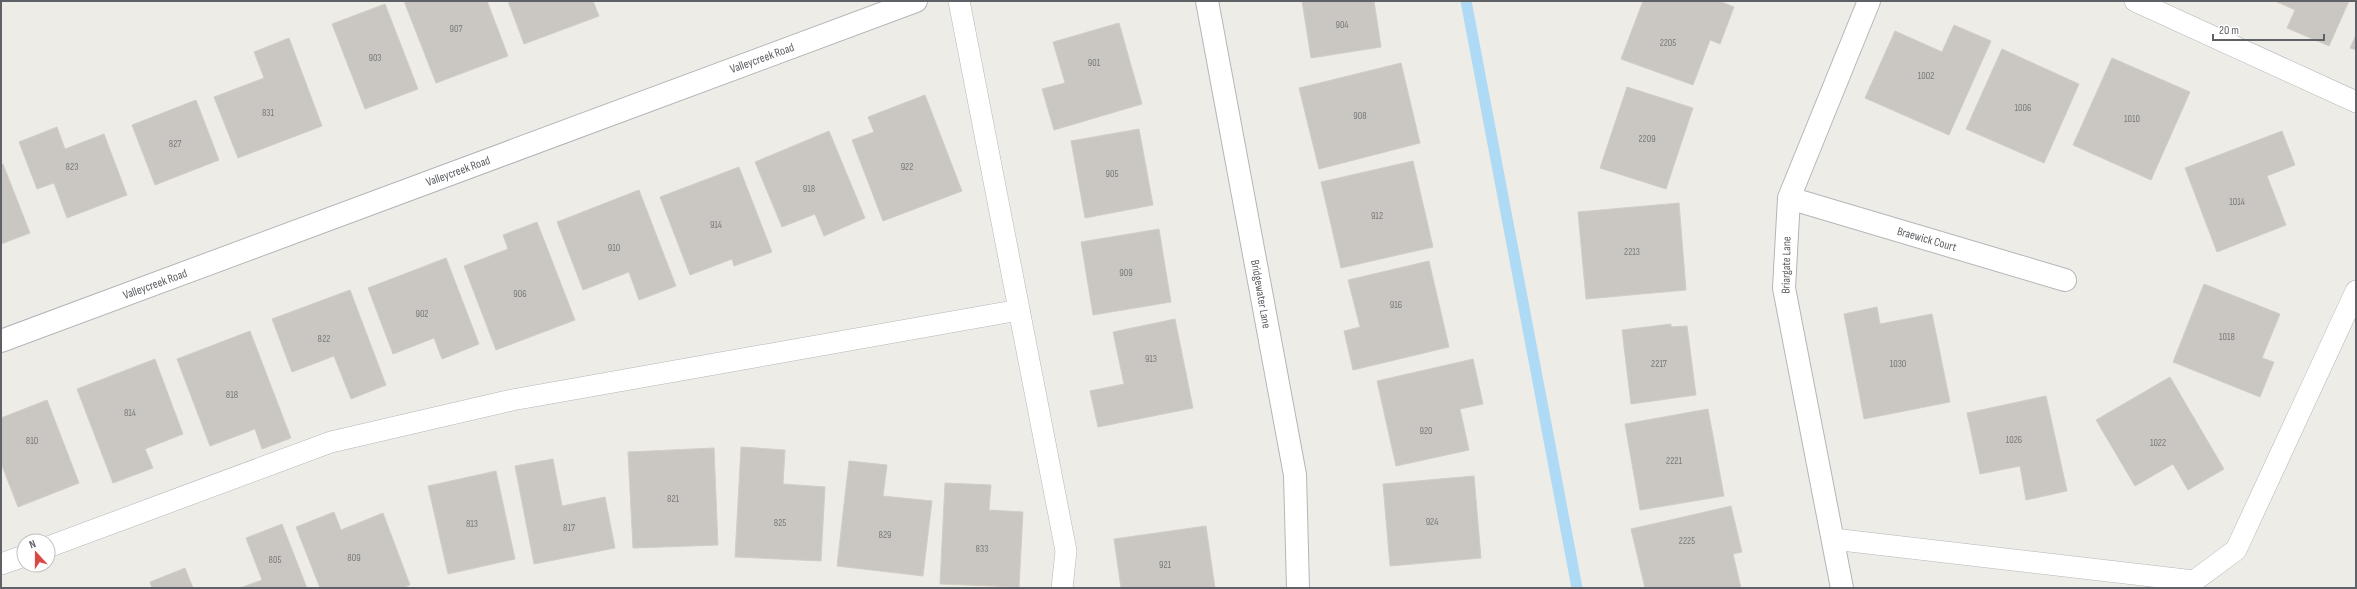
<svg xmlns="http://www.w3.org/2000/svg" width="2357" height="589" font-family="'Sofia Sans Condensed',sans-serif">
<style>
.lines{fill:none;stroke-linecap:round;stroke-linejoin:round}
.stream{stroke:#aedaf6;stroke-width:11}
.building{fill:#cac7c2;stroke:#d2cec5}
.lane-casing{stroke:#b3b6b9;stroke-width:22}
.street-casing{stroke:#b3b6b9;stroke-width:24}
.lane{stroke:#fff;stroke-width:21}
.street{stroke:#fff;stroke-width:22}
.labels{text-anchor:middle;stroke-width:3;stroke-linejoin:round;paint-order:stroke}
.number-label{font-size:10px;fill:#797a7c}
.street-label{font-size:12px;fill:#5e6165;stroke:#fff}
</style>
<rect width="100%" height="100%" fill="#eeece6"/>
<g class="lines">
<path class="stream" d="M1466,1l111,587"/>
</g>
<path class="building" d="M404,1h83l21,55 -72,27z
M508,1h85l6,15 -75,28z
M1302,1h72l7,46 -70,11z
M1643,1h76l15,6 -14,37 -10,-4 -17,45 -72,-26z
M2275,1h74l-20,45 -42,-18 8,-18z
M385,4l33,85 -53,20 -33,-85z
M1119,23l23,81 -88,26 -12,-41 23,-6 -12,-41z
M1954,25l37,16 -42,94 -84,-37 30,-67 47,21z
M2356,35v15l-6,-2z
M289,38l33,88 -84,32 -24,-61 50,-19 -10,-26z
M2002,49l77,35 -35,79 -78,-34z
M2112,58l78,34 -39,88 -78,-35z
M1401,63l19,80 -101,26 -20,-81z
M1627,87l66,21 -27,81 -66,-21z
M925,95l37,96 -79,30 -31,-81 22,-8 -6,-15z
M196,100l23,60 -64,25 -23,-60z
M57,127l8,22 39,-15 23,61 -60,23 -13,-35 -17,6 -18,-47z
M1139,129l14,76 -68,13 -14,-77z
M829,131l36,87 -41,18 -9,-22 -33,13 -27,-65z
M2282,131l13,34 -28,11 19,49 -69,27 -32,-84z
M1413,161l20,86 -92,21 -20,-86z
M3,164l27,69 -29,11v-79z
M739,167l33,85 -38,14 -2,-7 -42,16 -30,-78z
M639,190l37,96 -37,14 -10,-28 -46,18 -26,-68z
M1679,203l7,87 -100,9 -8,-87z
M537,222l38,98 -79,30 -32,-84 44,-17 -5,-14z
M1159,229l12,73 -78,13 -12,-73z
M446,258l33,86 -37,15 -8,-21 -41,16 -25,-66z
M1429,261l20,86 -96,23 -9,-39 16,-4 -12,-47z
M2204,284l76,30 -18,44 12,4 -14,35 -87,-35z
M350,290l36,95 -35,14 -17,-43 -42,16 -20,-53z
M1877,307l3,17 52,-10 18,88 -86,17 -20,-105z
M1175,319l18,89 -95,19 -8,-36 34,-7 -11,-52z
M1671,324v3l16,-1 9,69 -65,9 -9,-74z
M250,331l41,107 -29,11 -7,-20 -45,17 -33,-87z
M155,359l28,75 -38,15 8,19 -40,15 -36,-94z
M1473,359l10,45 -23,5 9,41 -73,16 -19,-85z
M2170,377l54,92 -36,21 -15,-26 -38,22 -39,-66z
M2046,396l21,95 -41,9 -6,-34 -40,8 -13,-61z
M47,400l32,83 -61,24 -17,-44v-45z
M1708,409l16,87 -84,14 -15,-86z
M741,447l44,3 -2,34 42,3 -4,74 -86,-4z
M714,448l4,97 -85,3 -5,-96z
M553,459l9,47 43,-9 10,51 -81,16 -19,-98z
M849,461l38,4 -4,31 49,5 -9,75 -86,-10z
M496,471l19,88 -67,15 -20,-88z
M1474,476l7,82 -91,8 -7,-82z
M945,483l46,2 -2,25 34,2 -4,75 -79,-3z
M1731,506l11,46 -9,2 8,34h-96l-14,-59z
M334,512l7,18 42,-17 27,72 -8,3h-82l-24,-61z
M282,524l25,64h-67l22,-8 -16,-42z
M1206,526l9,62h-94l-7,-49z
M185,568l8,20h-41l-2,-6z"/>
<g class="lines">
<defs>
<path id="lane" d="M959,1l107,550 -4,37
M2135,1l221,101
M1833,539l361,42 42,-31 120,-259
M48,547l283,-105 181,-42 507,-90
M1,564l23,-8"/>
<path id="street" d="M1207,1l88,474 3,113
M1789,198l276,82
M1,341l915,-340
M1842,588l-58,-300 5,-90 80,-197"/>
</defs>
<use href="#lane" class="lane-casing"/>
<use href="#street" class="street-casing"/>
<use href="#lane" class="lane"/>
<use href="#street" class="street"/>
</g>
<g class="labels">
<g class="number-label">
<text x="1342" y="28">904</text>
<text x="456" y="32">907</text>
<text x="1668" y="46">2205</text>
<text x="375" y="61">903</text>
<text x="1094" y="66">901</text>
<text x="1926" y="79">1002</text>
<text x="2023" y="111">1006</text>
<text x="268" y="116">831</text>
<text x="1360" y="119">908</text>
<text x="2132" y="122">1010</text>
<text x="1647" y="142">2209</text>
<text x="175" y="147">827</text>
<text x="72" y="170">823</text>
<text x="907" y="170">922</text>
<text x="1112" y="177">905</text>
<text x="809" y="192">918</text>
<text x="2237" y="205">1014</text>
<text x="1377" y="219">912</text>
<text x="716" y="228">914</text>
<text x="614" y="251">910</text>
<text x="1632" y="255">2213</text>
<text x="1126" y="276">909</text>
<text x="520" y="297">906</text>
<text x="1396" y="308">916</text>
<text x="422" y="317">902</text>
<text x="2227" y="340">1018</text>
<text x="324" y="342">822</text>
<text x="1151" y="362">913</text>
<text x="1659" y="367">2217</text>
<text x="1898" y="367">1030</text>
<text x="232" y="398">818</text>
<text x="130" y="416">814</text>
<text x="1426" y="434">920</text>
<text x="2014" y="443">1026</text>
<text x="32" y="444">810</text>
<text x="2158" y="446">1022</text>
<text x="1674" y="464">2221</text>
<text x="673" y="502">821</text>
<text x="1432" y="525">924</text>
<text x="780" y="526">825</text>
<text x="472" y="527">813</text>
<text x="569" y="531">817</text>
<text x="885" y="538">829</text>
<text x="1687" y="544">2225</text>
<text x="982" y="552">833</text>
<text x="354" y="561">809</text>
<text x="275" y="563">805</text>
<text x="1165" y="568">921</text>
</g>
<g class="street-label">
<text transform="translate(762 58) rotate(-20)" y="4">Valleycreek Road</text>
<text transform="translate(458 171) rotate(-20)" y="4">Valleycreek Road</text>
<text transform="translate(1927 239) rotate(16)" y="4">Braewick Court</text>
<text transform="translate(1786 265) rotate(-89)" y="4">Briargate Lane</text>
<text transform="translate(155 284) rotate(-20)" y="4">Valleycreek Road</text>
<text transform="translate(1261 294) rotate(80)" y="4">Bridgewater Lane</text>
</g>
</g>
<rect width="2357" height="589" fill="none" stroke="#5e6165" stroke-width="4"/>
<g transform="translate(36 553) rotate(339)"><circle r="19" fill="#ffffff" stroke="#bfc0c1"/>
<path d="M0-3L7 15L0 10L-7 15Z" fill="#d74944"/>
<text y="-6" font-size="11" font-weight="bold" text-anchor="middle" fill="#5e6165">N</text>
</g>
<path d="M2213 34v6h111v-6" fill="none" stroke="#5e6165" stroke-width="2"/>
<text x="2219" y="34" font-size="12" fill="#5e6165" stroke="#ffffff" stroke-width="3" paint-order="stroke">20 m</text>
</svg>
